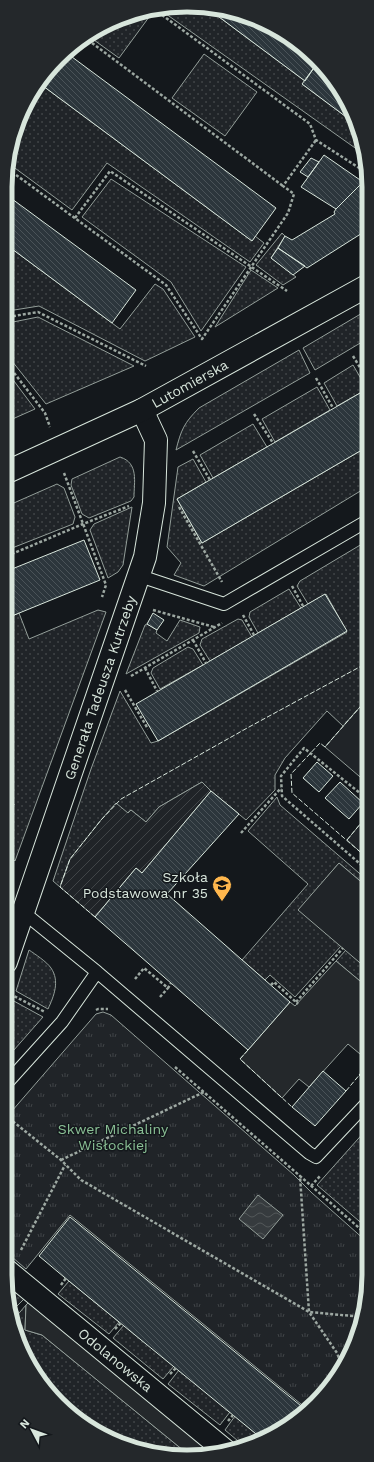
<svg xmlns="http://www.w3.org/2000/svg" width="374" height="1462" font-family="'Work Sans',sans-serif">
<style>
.grass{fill:url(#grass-dots);stroke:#939e99}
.park{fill:url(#park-tufts);stroke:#939e99}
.garden{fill:url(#garden-furrows);stroke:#939e99}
.pitch{fill:#202428;stroke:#939e99}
.parking{fill:#24282b;stroke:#939e99}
.water{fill:url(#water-waves);stroke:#939e99}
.building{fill:url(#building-back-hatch);stroke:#d8e6dc}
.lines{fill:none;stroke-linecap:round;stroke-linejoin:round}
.lane-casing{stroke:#d8e6dc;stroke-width:14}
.street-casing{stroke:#d8e6dc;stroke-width:24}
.secondary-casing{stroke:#d8e6dc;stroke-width:24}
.path{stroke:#9da8a2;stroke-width:2.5;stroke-dasharray:3 2;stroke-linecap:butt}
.lane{stroke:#14181c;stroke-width:12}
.street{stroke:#14181c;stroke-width:22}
.secondary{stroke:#14181c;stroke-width:22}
.fence{stroke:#d8e6dc;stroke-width:1;stroke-dasharray:5 2;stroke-linecap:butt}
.labels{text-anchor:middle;stroke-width:3;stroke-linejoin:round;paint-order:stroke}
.street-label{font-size:14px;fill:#d8e6dc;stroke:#14181c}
.poi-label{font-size:14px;fill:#d8e6dc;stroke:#14181c;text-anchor:end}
.park-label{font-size:14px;fill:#8ac095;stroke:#14181c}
.rim{fill:none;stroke:#d8e6dc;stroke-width:5}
</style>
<defs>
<pattern id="grass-dots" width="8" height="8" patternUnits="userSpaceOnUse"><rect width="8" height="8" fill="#202428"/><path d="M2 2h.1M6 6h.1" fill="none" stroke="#404447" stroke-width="1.8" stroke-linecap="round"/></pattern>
<pattern id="park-tufts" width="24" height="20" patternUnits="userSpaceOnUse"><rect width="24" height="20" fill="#202428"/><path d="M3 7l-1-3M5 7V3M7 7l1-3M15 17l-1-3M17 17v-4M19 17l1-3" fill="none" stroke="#404447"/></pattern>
<pattern id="garden-furrows" width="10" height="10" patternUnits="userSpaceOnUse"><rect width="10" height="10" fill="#202428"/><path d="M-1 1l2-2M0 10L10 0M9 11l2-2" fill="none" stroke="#404447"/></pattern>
<pattern id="water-waves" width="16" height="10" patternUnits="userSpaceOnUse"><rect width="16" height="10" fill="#363b3e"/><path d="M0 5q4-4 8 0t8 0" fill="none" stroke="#525759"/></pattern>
<pattern id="building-back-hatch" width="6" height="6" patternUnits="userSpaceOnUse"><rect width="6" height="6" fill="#2c363c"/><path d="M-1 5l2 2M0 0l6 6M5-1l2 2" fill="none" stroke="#4a5358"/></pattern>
</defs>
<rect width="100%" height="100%" fill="#14181c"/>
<path class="grass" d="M207,8l98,73 -3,3 55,41 8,30 -206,-146z
M149,10l3,3 -33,45 -32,-23z
M204,54l53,38 -32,44 -53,-38z
M39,83l213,158 3,-5 9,7 -14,19 -143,-99 -35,47 -64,-47v-11l28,-66z
M111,179l135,88 -45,64 -30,-49 -89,-65z
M282,233l3,3 -14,22 25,19 -13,8 -27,-20z
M8,246l112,83 35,-45 8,5 32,48 -50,24 -106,-55 -31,5z
M251,270l27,18 -63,39z
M364,312l3,2v25l-52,31 -12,-22z
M38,317l96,49 -88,38 -38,-48v-33z
M299,350l11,23 -134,77c5,-20 8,-27 23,-42z
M353,365l14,24 -30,17 -13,-23z
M8,373l27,36 -27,12z
M317,387l13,23 -55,32 -13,-23z
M253,424l14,23 -54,31 -13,-23z
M367,447v40l-163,99 -30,-11 7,-12 -14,-16 11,-80 15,-8 13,23 -29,17 25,44z
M120,457c19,6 14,25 14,40l-3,4 -42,17 -7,-4 -11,-29 1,-6z
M57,484l7,4 11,29 -2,7 -66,26v-44z
M132,507l-9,58 -5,7 -10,6 -18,-48 4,-6z
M367,541v158l-24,27 -16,-15 -42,47 -10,17v15l-29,30 -35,-29 -9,-9 -43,25 -13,15 -15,-12 -61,49 -10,28 -7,-6 38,-112 29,-78 31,52 7,-2 189,-109 -21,-38 -18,10 -11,-18 3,-5z
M289,589l12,19 -43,25 -9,-16 1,-5z
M98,610l8,2 -91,249 -9,-9v-44l8,-3 -7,-20v-167l12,-5 10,26z
M238,619l4,1 10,17 -42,24 -10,-16 2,-6z
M180,620l20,7 -1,6 -73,41 19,-49 2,-1 10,6 -1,3 11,8z
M188,647l5,2 10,16 -43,24 -9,-16 2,-5z
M277,797l3,8 86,74v7l-27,-23 -40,47 42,36 -46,51 -25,-22 -5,5 -23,-20 66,-76 -60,-53z
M29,950c6,4 18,12 22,18 9,13 3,28 -3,41l-32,-18z
M346,950l20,18v18l-30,-25z
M12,1000l31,17 -37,42v-40z
M366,1130v32l-3,3 3,3v59l-49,-42z
M69,1281l50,41 -10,12 -51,-40z
M15,1293l12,3 -15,15 -3,-16z
M26,1305l-1,25 17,5 147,120 -14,2 -69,-19 -56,-43 -31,-51 -5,-25z
M124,1325l50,41 -11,13 -50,-41z
M179,1370l51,42 -10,13 -52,-41z
M235,1416l26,22 -17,8 -19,-16z"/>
<path class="park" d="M103,1012l8,3 183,160 18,18 54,48v69l-22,56 -37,43 -237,-194 -44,54 -21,-18v-132l91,-105z"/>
<path class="garden" d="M202,782l9,9 -69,82 -6,-5 -41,49 -35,-30 10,-28 31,-39 15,-17 12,10 3,-3 15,12 13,-15z"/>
<path class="pitch" d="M367,699l-1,83 -41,-35z
M366,817v40l-19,-17z
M339,863l27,23v82l-68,-58z"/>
<path class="parking" d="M336,961l30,25v73l-18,-15 -39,43 -10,-8 -17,19 -42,-39 50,-57 5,4z
M32,1299l184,154 -27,2 -147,-120 -17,-5 1,-25z"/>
<path class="water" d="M258,1195l25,20 -20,24 -24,-20z"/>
<path class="building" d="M207,8h15l56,21 40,33 -13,19z
M68,54l208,154 -24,33 -213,-158z
M318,62l6,5 31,50 2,8 -55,-41z
M324,155l39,27 -27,27 -35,-22z
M311,158l8,4 -11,15 -8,-5z
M363,182l4,3v45l-60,38 -29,-20 7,-12 7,4 43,-26 -1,-2 2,-3z
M8,196l128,94 -24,33 -104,-77z
M278,248l27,18 -12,9 -22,-17z
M367,389v58l-165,96 -25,-44z
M84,540l16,40 -93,38v-47z
M325,594l22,37 -189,110 -22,-37z
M153,613l11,7 -7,10 -10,-6z
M317,762l16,14 -14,16 -16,-14z
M340,782l23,21 -14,16 -24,-21z
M7,785l7,20 -8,3z
M211,791l28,23 -72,80 123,108 -42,48 -153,-133 41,-49 6,5z
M366,1067v14l-7,-6z
M323,1071l23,20 -31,35 -23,-19z
M5,1208l6,5 -6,7z
M70,1217l236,193 -8,10 -37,18 -197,-161 -25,-21z"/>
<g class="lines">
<defs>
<path id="lane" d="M140,576l84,28 143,-83
M23,912l74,60
M6,1084l56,-62 35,-50 212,181 7,4 50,-53"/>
<g id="street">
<path id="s1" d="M6,962l139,-405 9,-54 2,-63 -14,-30"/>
<path id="s2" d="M5,1269l222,183"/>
</g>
<g id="secondary">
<path id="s3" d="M7,472l135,-62 225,-124"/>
</g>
</defs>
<use href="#lane" class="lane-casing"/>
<use href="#street" class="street-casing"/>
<use href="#secondary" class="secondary-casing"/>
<path class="path" d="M154,9l156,115 6,16 51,33
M84,37l199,149
M8,169l158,116 36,54 86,-126 6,-19 -11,-8 33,-46
M75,218l35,-47 177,120
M8,317l30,-5 108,54
M353,356l14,23
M8,365l37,48 5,14
M316,378l17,30
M254,414l19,29
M193,451l17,29
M64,473l42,112 -4,12
M179,507l43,75
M7,556l76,-32 46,-18
M292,586l11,20
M153,610l61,17
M243,615l11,20
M193,640l13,23
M145,668l12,23
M131,676l91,-53
M125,690l23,39
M241,833l40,-45
M6,860l6,6
M366,869l-84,-73 -1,-20 23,-28 62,50
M135,979l9,-11 24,20 3,-5
M271,985l3,-3 24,22
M10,994l35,18
M160,997l8,-9
M296,1002l47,-54
M96,1010l2,-1h10
M175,1067l125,109
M6,1111l6,-8
M5,1115l56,45 20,20 228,132 28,41 6,15
M61,1160l143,-68
M311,1186l9,-10
M21,1250l44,-85
M61,1285l5,-7
M13,1316l5,-5
M363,1317l-54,-5 -9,-136 66,58
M115,1329l6,-6
M170,1374l6,-6
M228,1421l5,-6"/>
<use href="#lane" class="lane"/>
<use href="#street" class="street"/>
<use href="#secondary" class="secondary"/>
<path class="fence" d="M347,840l19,-23
M366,857l-74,-64 -1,-19 29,-31 5,4 42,-48
M95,917l-35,-30 10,-28 31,-39 20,-21 128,-72 118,-64
M248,1050l-8,9 52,48
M346,1091l15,-18"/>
</g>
<defs>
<symbol id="school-pin" viewBox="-11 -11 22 30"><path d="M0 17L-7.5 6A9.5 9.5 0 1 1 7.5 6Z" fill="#ffb74d" stroke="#14181c"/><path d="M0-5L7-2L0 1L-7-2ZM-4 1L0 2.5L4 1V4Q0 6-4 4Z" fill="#111"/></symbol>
</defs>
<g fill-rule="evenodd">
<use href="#school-pin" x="211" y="874" width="22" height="30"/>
</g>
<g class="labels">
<g class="street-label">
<text dy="5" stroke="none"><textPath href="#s3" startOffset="203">Lutomierska</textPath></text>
<text dy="5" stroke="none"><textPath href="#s1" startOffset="290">Generała Tadeusza Kutrzeby</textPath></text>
<text dy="5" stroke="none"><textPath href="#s2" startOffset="143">Odolanowska</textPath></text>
</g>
<g class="poi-label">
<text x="208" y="882">Szkoła<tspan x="208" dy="16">Podstawowa nr 35</tspan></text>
</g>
<g class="park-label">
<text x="113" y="1134">Skwer Michaliny<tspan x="113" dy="16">Wisłockiej</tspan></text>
</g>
</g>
<path d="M0 0H374V1462H0ZM187 12H187A175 175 0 0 1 362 187V1275A175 175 0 0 1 187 1450H187A175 175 0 0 1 12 1275V187A175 175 0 0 1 187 12Z" fill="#24282b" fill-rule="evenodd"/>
<path class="rim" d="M187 12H187A175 175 0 0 1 362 187V1275A175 175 0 0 1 187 1450H187A175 175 0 0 1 12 1275V187A175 175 0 0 1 187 12Z"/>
<g transform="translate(32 1430) rotate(311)" stroke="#14181c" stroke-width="3" paint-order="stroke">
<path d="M0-3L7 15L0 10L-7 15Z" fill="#d8e6dc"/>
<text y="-6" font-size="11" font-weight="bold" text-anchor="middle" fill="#d8e6dc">N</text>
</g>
</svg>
